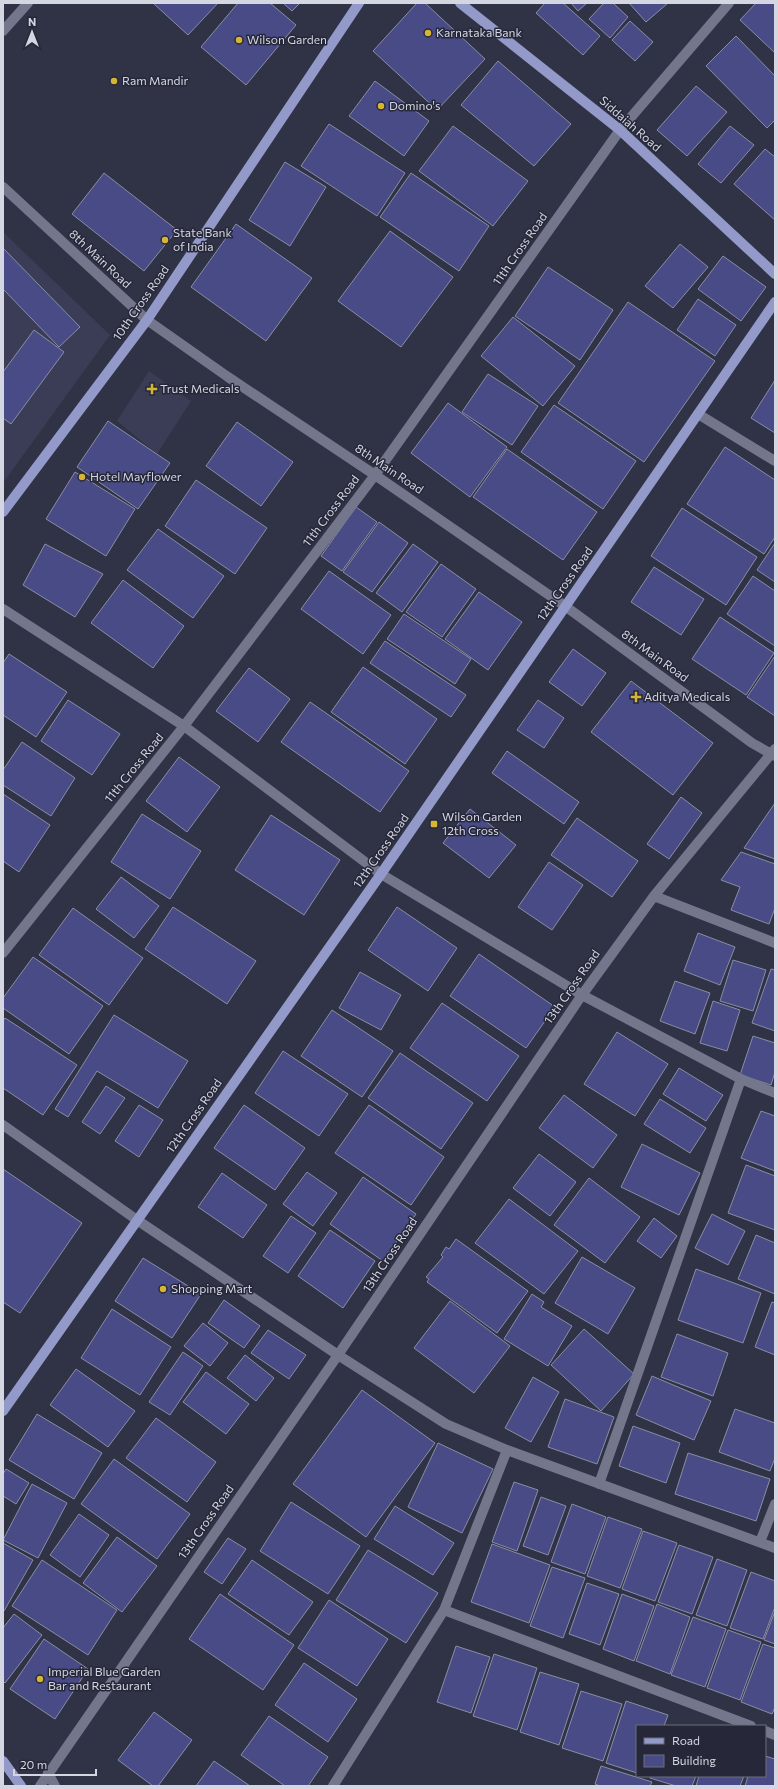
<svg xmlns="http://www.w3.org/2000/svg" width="778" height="1789" font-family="Commissioner,sans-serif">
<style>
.built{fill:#3a3d55}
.building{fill:#484b86;stroke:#8a8da3}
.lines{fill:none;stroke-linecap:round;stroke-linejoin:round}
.minor{stroke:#74778c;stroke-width:10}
.major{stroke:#9399c9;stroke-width:10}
.poi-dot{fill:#d6b534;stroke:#26283a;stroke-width:1.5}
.labels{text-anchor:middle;stroke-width:3;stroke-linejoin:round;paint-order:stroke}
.poi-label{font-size:12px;fill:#d4d6e1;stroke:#26283a;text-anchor:start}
.street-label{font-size:12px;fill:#d4d6e1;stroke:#26283a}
</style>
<rect width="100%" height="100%" fill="#303245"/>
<path class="built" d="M3,232l107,103 -107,148z
M149,371l42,30 -34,53 -40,-33z"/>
<path class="building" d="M153,3h65l-30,32z
M238,3h32l26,22 -50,60 -45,-38z
M283,3h17l-8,8z
M417,3h8l60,56 -48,51 -64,-59z
M545,3h18l37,33 -17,19 -47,-42z
M571,3h16l-9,8z
M604,3h9l15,14 -18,21 -21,-19z
M629,3h39l-22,19z
M756,3h19v50l-35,-33z
M630,21l23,21 -18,19 -23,-21z
M736,36l39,40v44l-8,8 -61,-62z
M498,61l73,63 -37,42 -73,-61z
M375,81l54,40 -25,35 -55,-40z
M696,86l31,26 -40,44 -30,-26z
M329,124l76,49 -28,43 -76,-50z
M453,126l75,55 -35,45 -74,-55z
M730,126l24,19 -33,38 -23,-19z
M765,149l10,8v63l-41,-36z
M285,162l41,25 -36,59 -41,-26z
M104,173l73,57 -33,41 -72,-57z
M411,173l78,53 -30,45 -79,-54z
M236,224l76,54 -46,63 -75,-54z
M390,231l63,46 -52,70 -63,-46z
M680,244l28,23 -35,41 -28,-22z
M3,248l77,79 -21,20 -56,-58z
M723,256l43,31 -25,34 -43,-32z
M548,267l65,43 -33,50 -65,-44z
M698,299l38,26 -21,31 -38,-26z
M628,302l87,59 -71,101 -86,-59z
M513,317l62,49 -32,40 -62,-50z
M34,330l30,22 -53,72 -8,-6v-46z
M488,374l50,32 -26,39 -50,-33z
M775,380v53l-24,-15z
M448,403l59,44 -37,50 -59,-44z
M554,405l82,56 -33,48 -82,-57z
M108,421l62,42 -32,46 -61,-42z
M237,422l56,40 -32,44 -55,-40z
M725,447l50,33v57l-11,17 -77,-50z
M507,449l90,63 -34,48 -90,-63z
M75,472l60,37 -29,47 -60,-37z
M196,480l71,48 -32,46 -70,-48z
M356,507l21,15 -35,49 -21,-15z
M682,508l75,49 -31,48 -75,-49z
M379,522l29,21 -36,49 -29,-20z
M158,529l66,47 -31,42 -66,-48z
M775,543v39l-18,-12z
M45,544l58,30 -28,43 -52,-32z
M413,544l25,18 -36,50 -26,-19z
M441,564l35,25 -34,48 -36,-25z
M654,567l50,32 -23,36 -50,-33z
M329,571l62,44 -28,39 -62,-45z
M753,576l22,15v55l-48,-32z
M123,580l61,46 -31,42 -62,-45z
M479,592l43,30 -34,48 -43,-31z
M404,614l67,45 -16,25 -68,-45z
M720,617l54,36 -28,42 -54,-36z
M385,641l81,54 -15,22 -81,-54z
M573,649l33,24 -24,33 -33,-24z
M9,654l58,38 -31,45 -33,-22v-52z
M775,656v60l-28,-19z
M363,667l74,52 -32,45 -74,-52z
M249,668l41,31 -32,43 -42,-31z
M631,681l82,62 -40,52 -82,-63z
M68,700l52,34 -28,41 -51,-34z
M538,700l26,18 -20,30 -27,-18z
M310,702l99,69 -29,41 -99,-70z
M22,742l53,36 -24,38 -48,-31v-15z
M507,751l72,51 -15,22 -72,-51z
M179,757l41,30 -33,45 -41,-31z
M3,794l47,31 -31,47 -16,-11z
M681,797l21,16 -33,46 -22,-15z
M775,803v56l-31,-11z
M470,809l46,36 -27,33 -46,-35z
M142,814l59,37 -31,48 -59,-37z
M271,815l69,45 -36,55 -69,-45z
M577,818l61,43 -26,36 -61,-42z
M741,852l34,12v44l-6,16 -38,-14 9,-23 -19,-7z
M549,862l34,23 -31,45 -34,-23z
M121,877l38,29 -25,32 -38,-29z
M173,907l83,54 -29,43 -82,-55z
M397,907l60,41 -29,43 -60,-41z
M73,908l70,50 -34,47 -70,-50z
M698,933l37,14 -15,38 -36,-14z
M479,954l76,53 -29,41 -76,-52z
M33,957l70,49 -34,48 -66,-46v-10z
M733,960l33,10 -13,41 -33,-10z
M771,969l4,1v61l-23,-8z
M360,972l41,23 -20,35 -42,-22z
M675,981l35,12 -15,41 -35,-13z
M713,1001l27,9 -13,41 -27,-8z
M442,1003l77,53 -32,45 -77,-53z
M332,1010l61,41 -31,46 -61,-41z
M114,1015l74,46 -30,47 -61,-37 -29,46 -13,-8z
M5,1018l72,47 -34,50 -40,-27v-67z
M617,1032l51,32 -33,52 -51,-32z
M753,1036l22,7v29l-4,13 -31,-10z
M283,1051l65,43 -29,42 -64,-43z
M400,1053l73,50 -32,46 -73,-51z
M679,1068l44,27 -17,26 -43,-27z
M106,1086l19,12 -25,36 -18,-12z
M564,1095l53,40 -24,33 -54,-40z
M660,1099l46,29 -16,25 -46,-29z
M139,1105l24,15 -24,37 -24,-16z
M244,1105l61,43 -30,42 -61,-42z
M369,1105l75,52 -33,48 -76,-52z
M761,1111l14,5v55l-34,-13z
M642,1144l58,29 -21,42 -58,-28z
M539,1154l37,28 -26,34 -37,-28z
M746,1165l29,11v54l-47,-17z
M3,1169l79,54 -62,90 -17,-11z
M307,1172l30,21 -24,33 -30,-22z
M222,1173l45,32 -24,33 -45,-31z
M363,1177l53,37 -33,47 -53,-37z
M589,1178l51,39 -35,46 -51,-38z
M509,1199l69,52 -34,43 -69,-51z
M712,1214l33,17 -17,34 -33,-17z
M291,1216l25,17 -28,40 -25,-17z
M654,1218l23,18 -16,22 -24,-17z
M330,1230l45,31 -32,47 -45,-32z
M756,1235l19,8v51l-37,-15z
M456,1239l72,52 -31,42 -70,-51 2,-3 -3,-2 17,-20 -2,-2 5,-8 3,2z
M582,1257l53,31 -27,46 -53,-31z
M143,1258l58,36 -29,44 -57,-37z
M696,1269l65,24 -18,50 -65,-23z
M532,1294l12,8 -3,5 31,19 -24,40 -44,-27z
M224,1300l36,26 -16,22 -36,-25z
M450,1301l60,45 -36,47 -60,-45z
M772,1302l3,1v52l-20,-8z
M112,1309l59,38 -31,48 -59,-37z
M203,1323l25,20 -18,23 -26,-20z
M584,1329l50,45 -33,37 -50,-46z
M268,1330l38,25 -17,24 -38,-26z
M677,1334l51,19 -15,43 -52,-19z
M183,1352l20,14 -33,49 -21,-13z
M245,1355l29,23 -18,23 -29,-23z
M76,1369l59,42 -27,36 -58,-42z
M206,1372l43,32 -23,30 -43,-32z
M652,1376l59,25 -17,39 -58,-25z
M533,1377l26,15 -28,50 -26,-14z
M362,1390l73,53 -69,94 -73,-53z
M565,1399l49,18 -17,47 -49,-17z
M735,1409l40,14v35l-5,13 -51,-19z
M37,1414l65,39 -28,46 -65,-39z
M156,1418l60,44 -29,40 -61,-44z
M633,1426l47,17 -14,40 -47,-17z
M438,1443l55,26 -31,64 -54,-26z
M688,1453l82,26 -14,42 -81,-27z
M114,1459l76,55 -33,45 -76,-55z
M6,1469l23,14 -13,21 -13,-8v-22z
M514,1482l24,8 -21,61 -25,-9z
M32,1484l35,19 -29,55 -35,-18z
M541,1497l25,9 -18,49 -25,-9z
M291,1502l69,44 -32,48 -68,-43z
M572,1504l34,13 -21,57 -34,-12z
M395,1506l59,37 -21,32 -59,-36z
M79,1514l30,21 -29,42 -30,-22z
M608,1517l34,12 -22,59 -33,-12z
M643,1531l34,12 -22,58 -33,-12z
M117,1537l40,29 -35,46 -39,-29z
M228,1538l18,11 -24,35 -18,-12z
M3,1543l30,17 -29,51 -1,-1z
M492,1544l58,21 -21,58 -58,-21z
M679,1545l34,12 -21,57 -34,-12z
M368,1550l70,43 -32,50 -70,-43z
M717,1559l30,11 -20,56 -31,-11z
M42,1560l75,50 -29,45 -76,-49z
M252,1560l61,42 -24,33 -61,-41z
M552,1567l33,11 -22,60 -33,-12z
M751,1572l24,9v26l-12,32 -33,-11z
M587,1583l32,11 -19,51 -31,-11z
M220,1594l74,51 -31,45 -74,-51z
M622,1594l32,12 -20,55 -31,-12z
M329,1600l59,39 -31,47 -59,-38z
M657,1604l33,13 -20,57 -34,-13z
M775,1611v33l-11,-4z
M14,1614l28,21 -37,48 -2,-2v-53z
M693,1617l33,12 -21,58 -34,-12z
M728,1630l33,12 -21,58 -33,-12z
M44,1639l44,30 -33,50 -45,-30z
M763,1644l12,4v59l-3,7 -31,-12z
M456,1646l34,11 -19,56 -34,-11z
M494,1654l43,14 -20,62 -44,-14z
M304,1663l53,36 -29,43 -53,-37z
M540,1672l39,12 -20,61 -39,-13z
M581,1691l41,13 -19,57 -41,-13z
M626,1701l42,14 -4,11h-27v47l-31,-10z
M154,1712l38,28 -34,46h-5l-35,-26z
M269,1716l59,41 -20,29h-23l-44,-31z
M765,1756l10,3v27h-30l3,-10h17z
M214,1761l36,25h-54z
M601,1766l51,16 -2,4h-50l-5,-2z
M650,1776h46l-4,10h-16l-26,-8z
M699,1776h45l-4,10h-44z"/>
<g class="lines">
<path class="minor" d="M3,31l25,-28
M3,187l144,133 81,57 147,98 190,131 187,137 23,13
M698,414l77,47
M3,609l181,117 197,148 201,121 159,84 34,14
M654,896l121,47
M3,953l181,-227 191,-251 245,-345 109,-127
M3,1125l134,95 201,135 108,69 61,26 268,98
M599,1484l142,-405
M760,1542l15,-38
M444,1610l307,116
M765,1731l10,4
M48,1773l7,13
M40,1786l298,-431 244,-360 72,-99 121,-147
M333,1786l111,-176 63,-160"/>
<path class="major" d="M460,3l160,127 155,144
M3,512l144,-192 212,-317
M3,1411l378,-537 394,-572
M3,1761l18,25"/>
</g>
<g class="poi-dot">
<circle cx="428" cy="33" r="4"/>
<circle cx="239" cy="40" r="4"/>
<circle cx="114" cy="81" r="4"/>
<circle cx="381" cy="106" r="4"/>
<circle cx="165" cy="240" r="4"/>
<path d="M150 383h4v4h4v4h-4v4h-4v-4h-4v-4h4z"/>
<circle cx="82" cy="477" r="4"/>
<path d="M634 691h4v4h4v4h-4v4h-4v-4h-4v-4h4z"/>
<rect x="430" y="820" width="8" height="8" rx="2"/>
<circle cx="163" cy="1289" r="4"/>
<circle cx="40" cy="1679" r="4"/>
</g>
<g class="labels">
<g class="poi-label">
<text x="436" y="37">Karnataka Bank</text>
<text x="247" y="44">Wilson Garden</text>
<text x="122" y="85">Ram Mandir</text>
<text x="389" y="110">Domino's</text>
<text x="173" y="237">State Bank<tspan x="173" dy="14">of India</tspan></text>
<text x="160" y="393">Trust Medicals</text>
<text x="90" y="481">Hotel Mayflower</text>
<text x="644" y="701">Aditya Medicals</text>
<text x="442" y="821">Wilson Garden<tspan x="442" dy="14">12th Cross</tspan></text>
<text x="171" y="1293">Shopping Mart</text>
<text x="48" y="1676">Imperial Blue Garden<tspan x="48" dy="14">Bar and Restaurant</tspan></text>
</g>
<g class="street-label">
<text transform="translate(630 124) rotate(41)" y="4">Siddaiah Road</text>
<text transform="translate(520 249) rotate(-55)" y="4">11th Cross Road</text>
<text transform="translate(100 259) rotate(43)" y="4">8th Main Road</text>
<text transform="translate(141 303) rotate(-55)" y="4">10th Cross Road</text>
<text transform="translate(389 469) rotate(34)" y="4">8th Main Road</text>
<text transform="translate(331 511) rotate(-53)" y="4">11th Cross Road</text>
<text transform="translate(565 584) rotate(-55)" y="4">12th Cross Road</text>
<text transform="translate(655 656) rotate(36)" y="4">8th Main Road</text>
<text transform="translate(134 768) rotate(-51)" y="4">11th Cross Road</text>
<text transform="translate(381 851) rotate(-55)" y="4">12th Cross Road</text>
<text transform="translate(572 987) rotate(-55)" y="4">13th Cross Road</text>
<text transform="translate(194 1116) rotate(-55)" y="4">12th Cross Road</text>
<text transform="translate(390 1255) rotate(-56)" y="4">13th Cross Road</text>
<text transform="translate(206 1522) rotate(-55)" y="4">13th Cross Road</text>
</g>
</g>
<rect width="778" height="1789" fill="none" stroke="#d4d6e1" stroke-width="8"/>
<rect x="636" y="1725" width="130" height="52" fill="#26283a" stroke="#6c6e7d"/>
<rect x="644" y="1738" width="20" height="6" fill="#9399c9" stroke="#6c6e7d"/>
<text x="672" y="1745" font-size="12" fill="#d4d6e1">Road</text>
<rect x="644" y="1755" width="20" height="12" fill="#484b86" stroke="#6c6e7d"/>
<text x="672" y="1765" font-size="12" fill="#d4d6e1">Building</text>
<g transform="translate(32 32)" stroke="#26283a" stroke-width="3" paint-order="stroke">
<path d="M0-3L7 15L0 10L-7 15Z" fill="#d4d6e1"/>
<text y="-6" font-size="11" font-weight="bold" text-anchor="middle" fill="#d4d6e1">N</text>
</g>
<path d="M14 1769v6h82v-6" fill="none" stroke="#d4d6e1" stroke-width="2"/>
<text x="20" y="1769" font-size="12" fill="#d4d6e1" stroke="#26283a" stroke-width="3" paint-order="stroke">20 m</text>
</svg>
